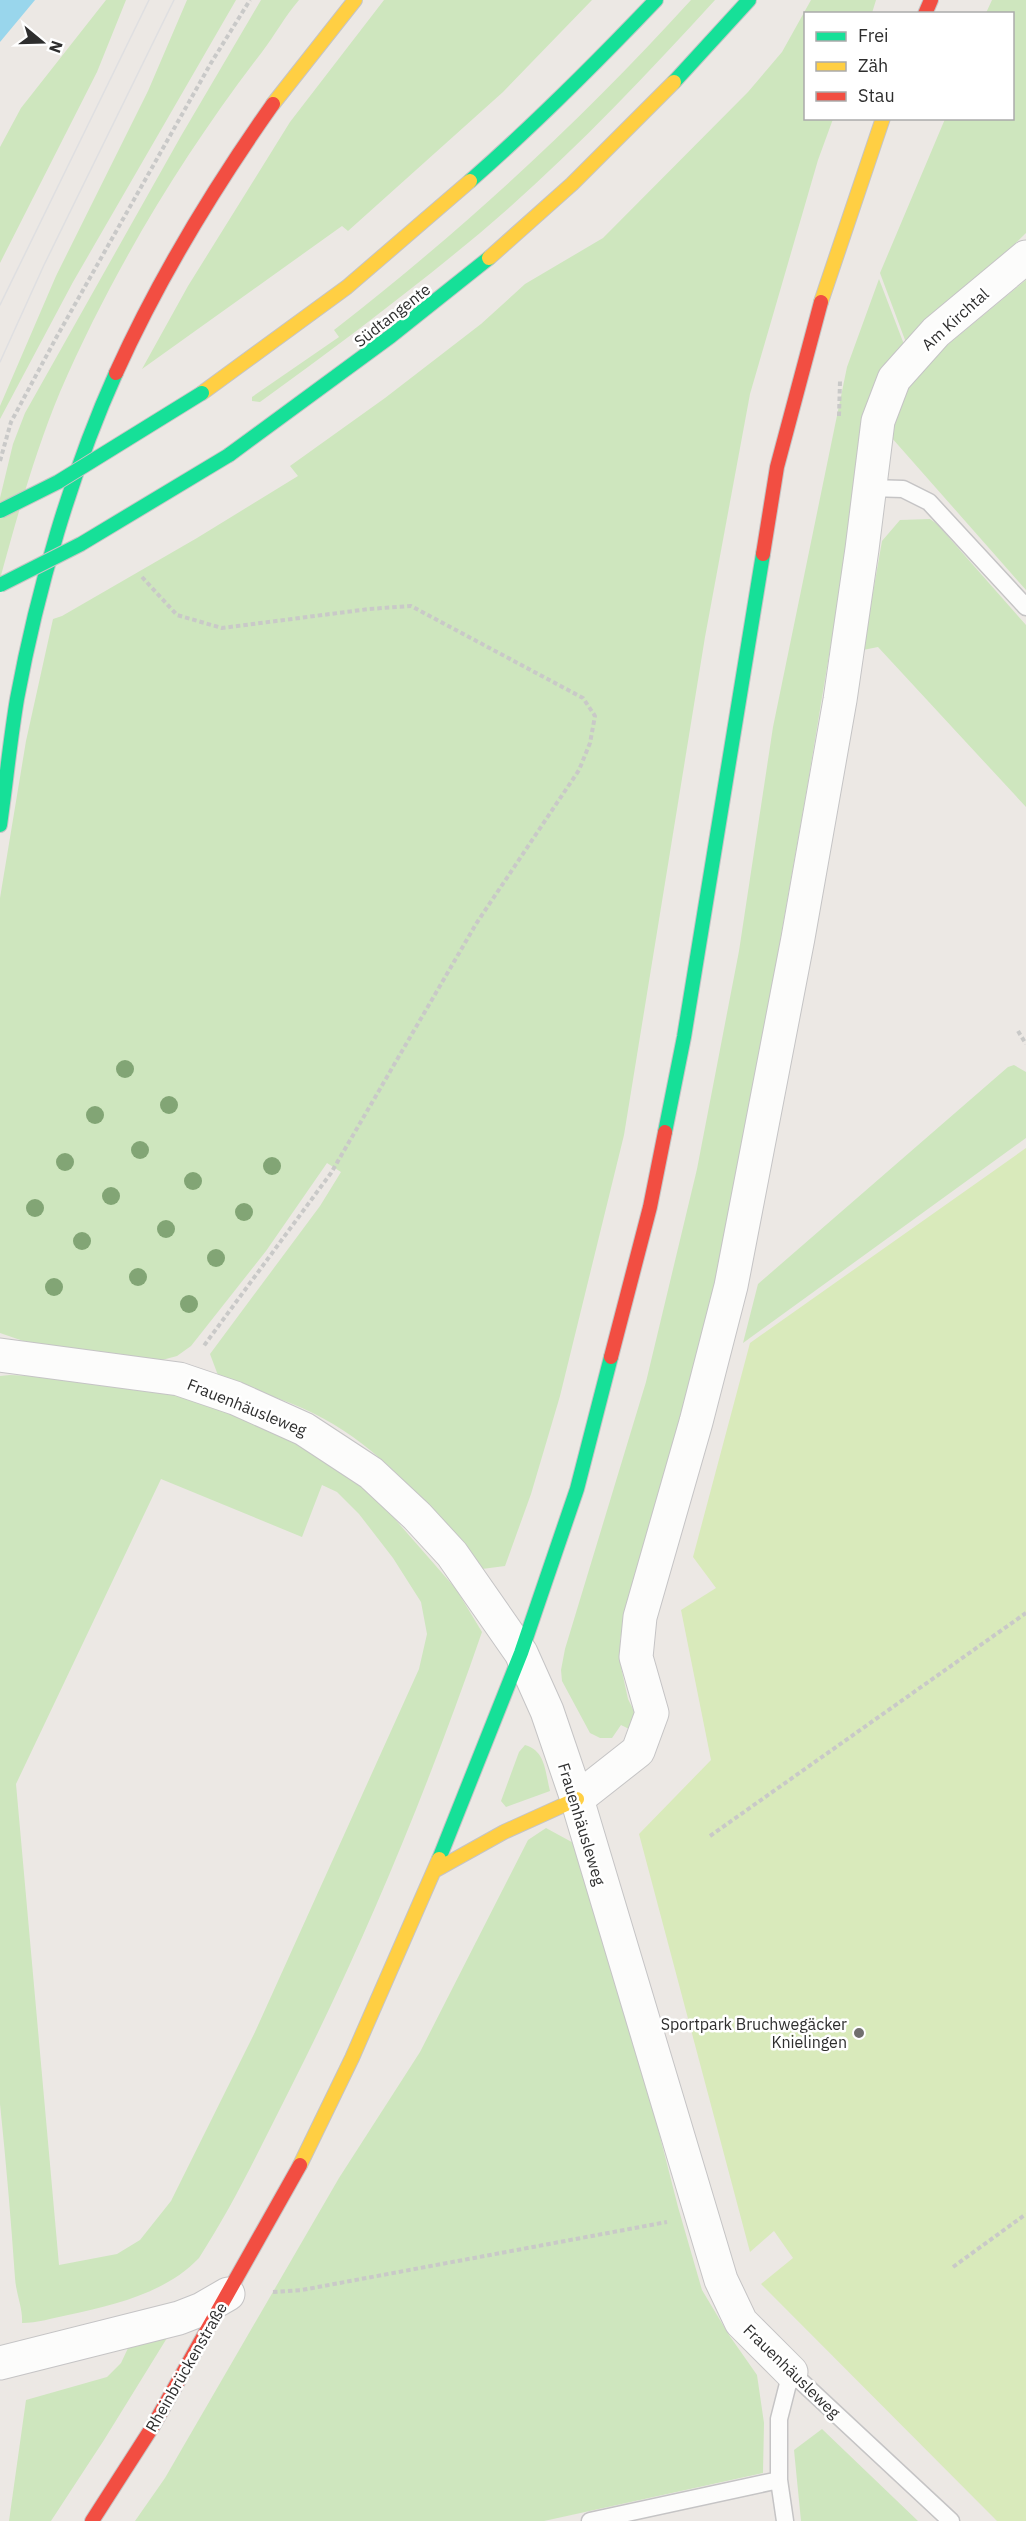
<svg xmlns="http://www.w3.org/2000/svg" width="1026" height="2521" font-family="'IBM Plex Sans',sans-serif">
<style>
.green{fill:#cee6be;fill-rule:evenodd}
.pitch{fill:#d9eabb}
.water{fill:#99d6ec}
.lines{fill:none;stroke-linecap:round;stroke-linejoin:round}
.lane-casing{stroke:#c5c4c5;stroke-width:19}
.street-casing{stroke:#c5c4c5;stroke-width:35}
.fast-casing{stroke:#c5c4c5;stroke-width:16}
.slow-casing{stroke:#c5c4c5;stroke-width:16}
.jam-casing{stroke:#c5c4c5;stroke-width:16}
.path{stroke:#c9c9c8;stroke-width:4;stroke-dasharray:4.5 3;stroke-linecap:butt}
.lane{stroke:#fcfcfb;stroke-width:16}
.street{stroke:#fcfcfb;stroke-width:33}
.fast{stroke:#16e098;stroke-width:14}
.slow{stroke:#ffcf43;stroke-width:14}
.jam{stroke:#f24e42;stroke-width:14}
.tram{stroke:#dfdfe1;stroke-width:1.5}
.fast-bridge-casing{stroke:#c6c5c4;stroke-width:16;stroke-linecap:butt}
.fast-bridge{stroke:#16e098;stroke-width:14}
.tree{fill:#82a575}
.poi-dot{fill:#706f6e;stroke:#fff;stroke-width:2}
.labels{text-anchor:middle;stroke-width:5;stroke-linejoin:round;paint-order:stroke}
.street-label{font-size:16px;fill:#2e2e2e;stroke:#fff}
.poi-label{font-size:16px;fill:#2e2e2e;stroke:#fff;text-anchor:end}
</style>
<rect width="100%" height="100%" fill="#ece8e4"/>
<path class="green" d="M106,0h20l-29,72 -97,191v-116l21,-39z
M187,0h49l-163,282 -73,137v-13l56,-130 92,-185z
M261,0h38c-14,16 -24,35 -37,52 -80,104 -150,220 -202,340 -25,60 -43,125 -60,187v-81l13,-54 12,-31 156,-277z
M384,0h208l-89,92 -155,139 -6,-5 -200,143 46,-83 102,-164z
M691,0h24c-74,81 -151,162 -235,233 -71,59 -145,115 -220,169l-8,-1v-4l87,-60 -5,-7c131,-102 245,-207 357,-330z
M811,0h65l-4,13 -66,1v104l27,1 -15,41 -68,234 -45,243 -81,498 -64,261 -29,98 -26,72 -23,3c-52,-62 -104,-128 -180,-161 -27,-12 -55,-20 -83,-30l-9,-24 110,-148 21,-34 -14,-9 -61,88 -75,95 -14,10 -15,4 -127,-15 -35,-12v-435l26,-157 27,-122 9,-3 135,-78 101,-62 -8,-10 95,-68 96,-74 44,-40 78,-46 145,-146 34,-40z
M992,0h34v233l-118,115 -28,-75 65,-154 67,-1v-104l-26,-1z
M879,279l26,68 -36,67 -62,374 -71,403 -48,212 -59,193 -9,44 1,27 7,32 8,16 -5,15 -10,-5 -9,13h-12l-10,-5 -28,-52 -1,-11 4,-21 81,-267 51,-213 42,-218 34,-224 74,-360z
M1026,280v310l-135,-153 19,-61z
M930,519l7,5 89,101v182l-148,-160 -15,3 19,-109 18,-21z
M1014,1065l12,7v66l-283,205 15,-59 250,-217z
M10,1375l63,3 68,10 64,14 83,36 70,44 36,36 62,71 26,43c-54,156 -117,309 -192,457 -29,57 -56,115 -91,169 -33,35 -85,47 -131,57 -15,3 -31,8 -46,8 1,-15 -6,-29 -7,-45 -4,-58 -9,-116 -15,-174v-728zM161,1479l141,58 20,-52 15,7 22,22 34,44 28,44 6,32 -8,35 -164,363 -84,169 -31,39 -23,14 -58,11 -43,-481z
M525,1745c21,6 20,27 25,46l-44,16 -5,-6 18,-49z
M546,1828l33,18 14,28 85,333 24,83 27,45 28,40 7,48 -1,50 -219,48h-409l30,-43 174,-300 81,-126 108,-212z
M167,2338l-63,102 -53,81h-42l17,-121 81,-23 14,-14 8,-17z
M822,2429l96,92h-117l-7,-71z"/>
<path class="pitch" d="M1026,1148v1373h-29l-236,-237 32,-26 -19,-27 -24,21 -111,-418 72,-74 -30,-150 35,-22 -23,-31 57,-214z"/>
<path class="water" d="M0,0h35l-35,42z"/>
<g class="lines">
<defs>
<path id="lane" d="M870,488l33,1 26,13 97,105
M590,2521l189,-41
M785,2521l-6,-41v-61l12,-47 160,149"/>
<path id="street" d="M0,1355l179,24 56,19 69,31 67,44 46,43 35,38 69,99 26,58 30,88 144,481 20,42 50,50
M577,1799l61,-48 14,-38 -16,-56 4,-40 56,-195 35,-136 67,-348 42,-238 22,-151 16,-128 16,-42 42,-47 90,-75
M0,2363l179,-45 23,-9 26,-15"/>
<path id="fast" d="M674,82l75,-82
M470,181c65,-57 126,-118 186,-181
M229,455l162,-119 98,-78
M0,825c6,-42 10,-84 17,-126 20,-108 54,-226 99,-326
M665,1132l19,-95 79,-483
M439,1859l82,-206 56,-164 34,-132"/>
<path id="slow" d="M273,104l82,-104
M489,258l83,-74 102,-102
M821,302l62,-184
M202,393l145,-106 123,-106
M434,1871l70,-39 73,-33
M300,2165l52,-107 87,-199"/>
<path id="jam" d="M925,14l6,-14
M116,373c43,-95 97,-184 157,-269
M763,554l14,-87 44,-165
M611,1357l39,-150 15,-75
M92,2521l61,-95 147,-261"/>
</defs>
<use href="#lane" class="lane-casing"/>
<use href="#street" class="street-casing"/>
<use href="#fast" class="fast-casing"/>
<use href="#slow" class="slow-casing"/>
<use href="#jam" class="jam-casing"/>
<path class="path" d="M839,416l1,-35
M0,461l11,-39 45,-84 155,-275 39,-63
M142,577l35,38 45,13 147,-19 42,-3 172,92 12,18 -5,27 -11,27 -103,154 -145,249 -128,174
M1018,1031l8,13
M710,1836l316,-223
M953,2267l73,-53
M273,2292l29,-2 365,-68"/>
<use href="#lane" class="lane"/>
<use href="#street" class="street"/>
<use href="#fast" class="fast"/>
<use href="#slow" class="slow"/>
<use href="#jam" class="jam"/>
<path class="tram" d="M0,305l149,-305
M0,362l44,-97 130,-265"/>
<defs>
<path id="fast-bridge" d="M0,511l58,-29 144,-89
M0,585l81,-41 148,-89"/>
</defs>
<use href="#fast-bridge" class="fast-bridge-casing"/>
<use href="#fast-bridge" class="fast-bridge"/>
</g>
<g class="tree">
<circle cx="125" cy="1069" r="9"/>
<circle cx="169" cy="1105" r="9"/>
<circle cx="95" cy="1115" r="9"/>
<circle cx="140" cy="1150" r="9"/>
<circle cx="65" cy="1162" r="9"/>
<circle cx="272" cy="1166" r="9"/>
<circle cx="193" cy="1181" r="9"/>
<circle cx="111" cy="1196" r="9"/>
<circle cx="35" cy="1208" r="9"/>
<circle cx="244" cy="1212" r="9"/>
<circle cx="166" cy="1229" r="9"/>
<circle cx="82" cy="1241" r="9"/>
<circle cx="216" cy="1258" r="9"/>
<circle cx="138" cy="1277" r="9"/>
<circle cx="54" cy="1287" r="9"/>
<circle cx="189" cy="1304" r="9"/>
</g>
<circle class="poi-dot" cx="859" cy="2033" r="6"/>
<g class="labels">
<g class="street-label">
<text transform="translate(392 315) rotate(-38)" y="6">Südtangente</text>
<text transform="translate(955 319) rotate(-42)" y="6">Am Kirchtal</text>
<text transform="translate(247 1407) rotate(22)" y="6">Frauenhäusleweg</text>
<text transform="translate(582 1824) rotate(73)" y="6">Frauenhäusleweg</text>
<text transform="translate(186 2367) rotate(-60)" y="6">Rheinbrückenstraße</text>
<text transform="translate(792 2371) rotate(44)" y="6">Frauenhäusleweg</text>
</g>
<g class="poi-label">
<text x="847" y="2030">Sportpark Bruchwegäcker<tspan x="847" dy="18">Knielingen</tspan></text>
</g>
</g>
<rect x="804" y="12" width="210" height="108" fill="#ffffff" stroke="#ababab" stroke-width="1.5"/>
<rect x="816" y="32" width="30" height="9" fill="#16e098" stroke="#ababab" stroke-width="1.5"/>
<text x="858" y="42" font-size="18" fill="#2e2e2e">Frei</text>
<rect x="816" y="62" width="30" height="9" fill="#ffcf43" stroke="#ababab" stroke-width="1.5"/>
<text x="858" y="72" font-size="18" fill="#2e2e2e">Zäh</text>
<rect x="816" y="92" width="30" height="9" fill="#f24e42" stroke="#ababab" stroke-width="1.5"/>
<text x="858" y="102" font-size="18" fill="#2e2e2e">Stau</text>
<g transform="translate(42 42) rotate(109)" stroke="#ffffff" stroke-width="4.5" paint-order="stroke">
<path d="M0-4.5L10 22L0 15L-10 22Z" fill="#2e2e2e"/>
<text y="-9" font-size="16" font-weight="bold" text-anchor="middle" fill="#2e2e2e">N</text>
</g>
</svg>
